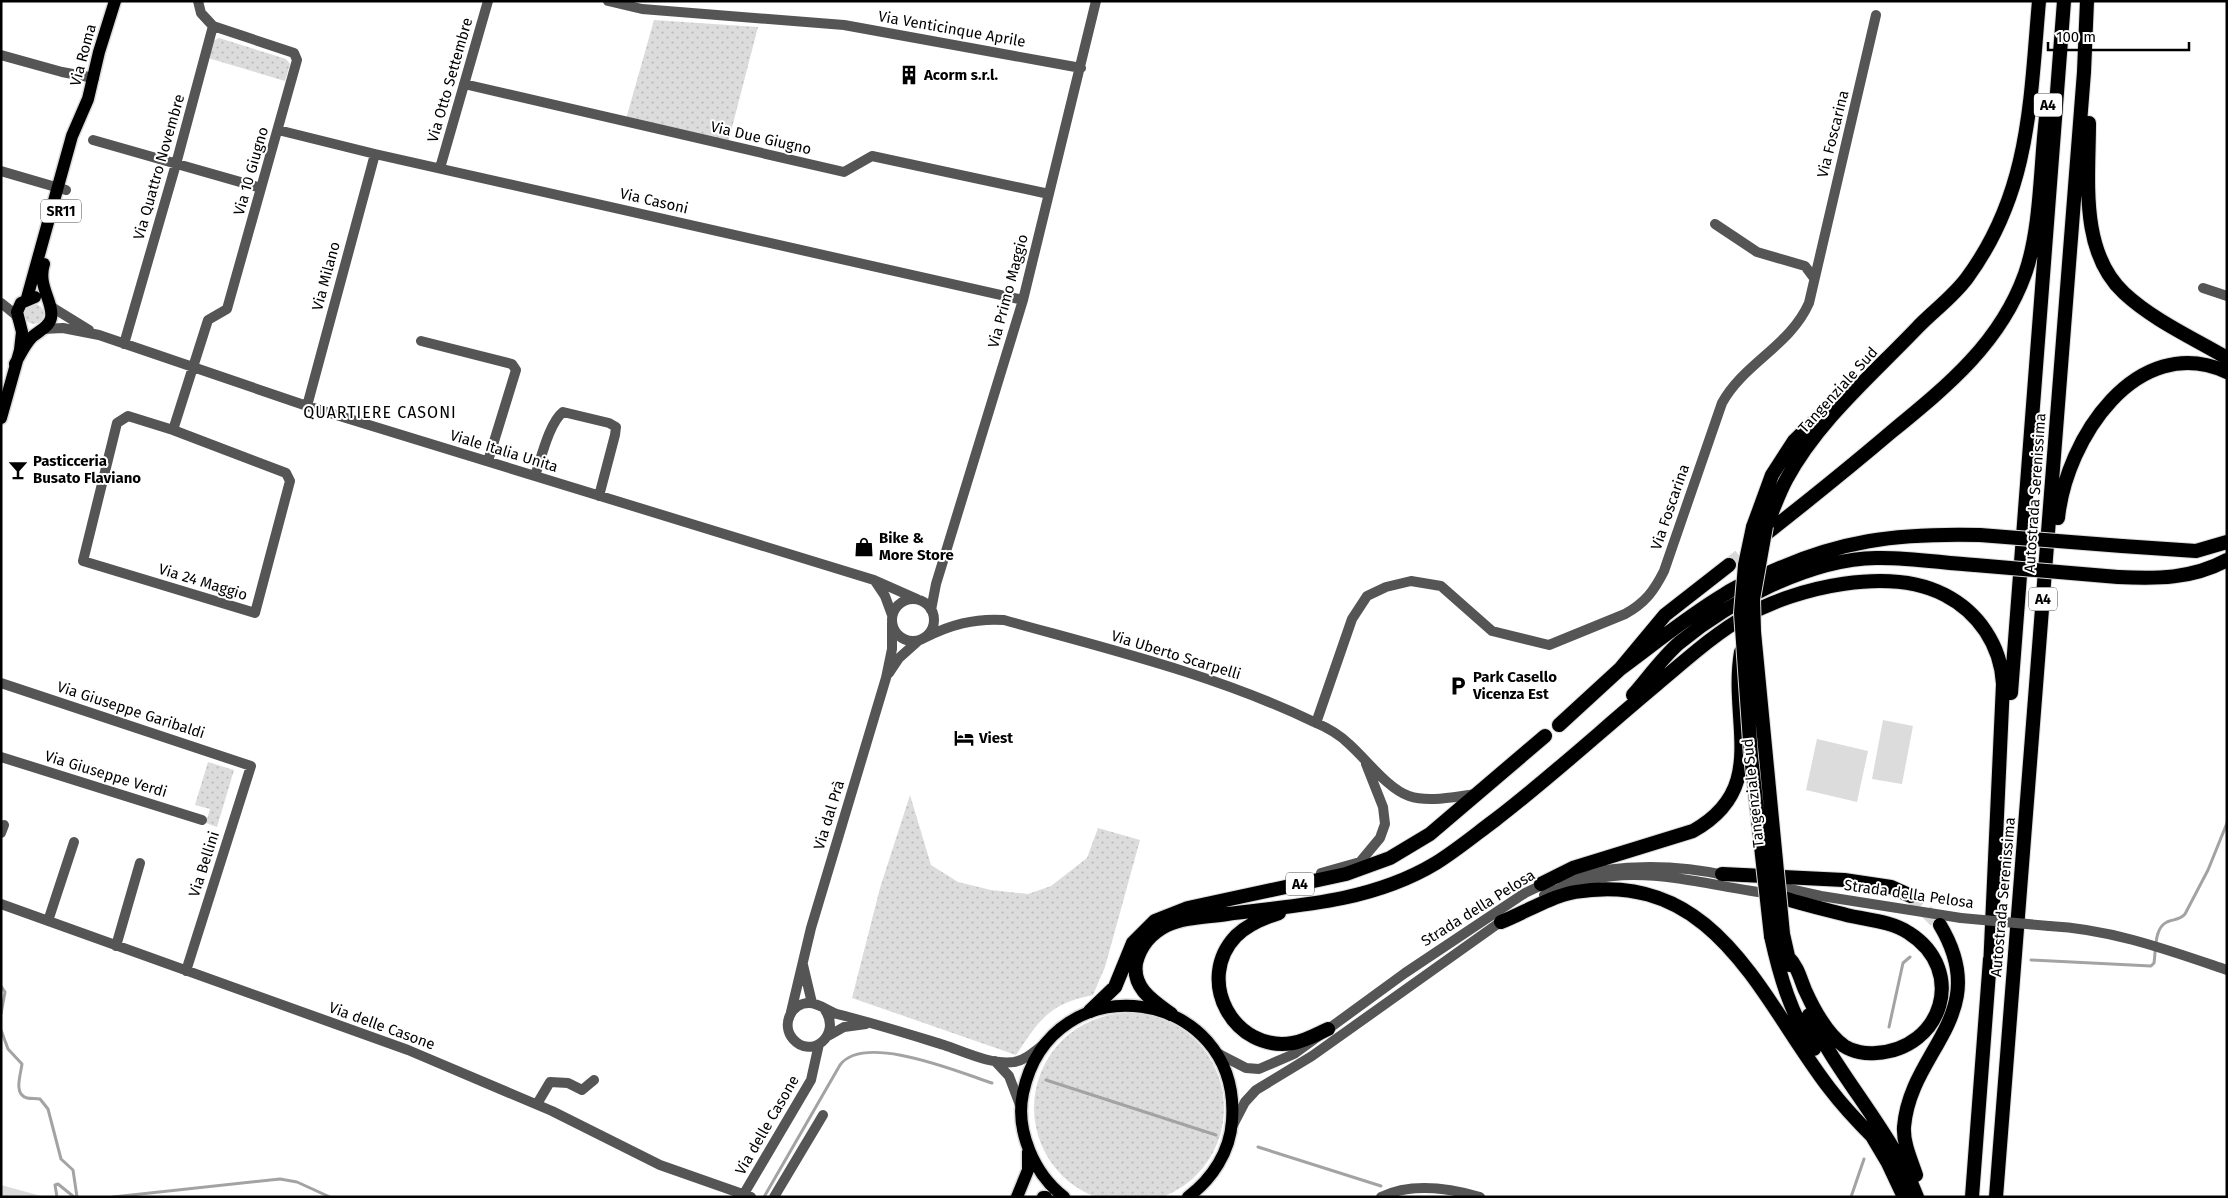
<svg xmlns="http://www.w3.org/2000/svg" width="2228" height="1198" font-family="'Fira Sans',sans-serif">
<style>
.grass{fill:#dcdcdc}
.forest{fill:url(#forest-crowns)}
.park{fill:url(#park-dots)}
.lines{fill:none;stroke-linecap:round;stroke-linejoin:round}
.stream{stroke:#a3a3a3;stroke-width:3}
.highway-tunnel{stroke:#d9d9d9;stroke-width:14;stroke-dasharray:14 7;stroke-linecap:butt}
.major-casing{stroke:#dbdbdb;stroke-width:15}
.highway-casing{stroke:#dbdbdb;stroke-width:16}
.minor{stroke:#555;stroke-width:10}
.major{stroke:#000;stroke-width:12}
.highway{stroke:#000;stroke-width:14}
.highway-bridge-casing{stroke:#dbdbdb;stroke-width:16;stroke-linecap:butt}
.minor-bridge{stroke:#555;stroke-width:10}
.highway-bridge{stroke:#000;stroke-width:14}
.labels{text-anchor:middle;stroke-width:4;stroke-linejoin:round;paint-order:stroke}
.shield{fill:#fff;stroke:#4c4c4c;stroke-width:1}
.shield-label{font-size:14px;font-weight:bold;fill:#000}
.street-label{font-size:15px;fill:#000;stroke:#fff}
.poi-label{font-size:15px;font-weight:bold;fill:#000;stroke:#fff;text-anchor:start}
.neighbourhood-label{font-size:16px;letter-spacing:1px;fill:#000;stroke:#fff}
</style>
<defs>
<pattern id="forest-crowns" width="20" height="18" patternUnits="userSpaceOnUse" patternTransform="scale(1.25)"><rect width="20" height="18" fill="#dcdcdc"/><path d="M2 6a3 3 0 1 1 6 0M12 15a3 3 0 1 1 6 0" fill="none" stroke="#bbb"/></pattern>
<pattern id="park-dots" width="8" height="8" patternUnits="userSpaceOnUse" patternTransform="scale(1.25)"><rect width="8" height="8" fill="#dcdcdc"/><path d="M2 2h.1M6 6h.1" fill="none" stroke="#bbb" stroke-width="1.8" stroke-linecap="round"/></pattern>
</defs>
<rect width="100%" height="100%" fill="#fff"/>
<path class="grass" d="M1883,720l30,6 -11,58 -30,-5z
M1817,739l51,12 -11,51 -51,-12z"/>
<path class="forest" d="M1,1185l44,12h-44z"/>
<path class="park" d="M654,20l104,7 -30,116 -102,-24z
M219,38l67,21 4,5 -5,17 -77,-23 5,-17z
M24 314a10 10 0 1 1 20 0a10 10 0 1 1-20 0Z
M208,762l26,8 -17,57 -11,-4 4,-14 -15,-4z
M910,795l21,70 27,17 33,8 37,4 23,-8 36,-28 11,-30 42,12 -35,127 -12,28c-44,9 -53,24 -77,60l-164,-57 28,-110z
M1034 1108a95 95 0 1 1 190 0a95 95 0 1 1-190 0Z"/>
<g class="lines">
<path class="stream" d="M2031,960l120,6 3,-3c2,-13 0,-35 13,-41 7,-3 13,-2 18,-8l23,-44 19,-47
M1,986l4,6 -4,22
M1889,1027l14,-64 7,-6
M1,1030l7,19 14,15c-1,9 -9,31 5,34 5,1 9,0 13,1l8,10 13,50 12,11 4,27
M1046,1080l170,55
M1258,1147l123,39
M57,1197l-2,-12 3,-1 16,13
M113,1197l167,-18 17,3 33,15
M764,1197l76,-132c24,-33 121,8 152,18
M1851,1197l13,-38"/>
<path class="highway-tunnel" d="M1729,565l24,-20
M1911,896l29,29"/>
<defs>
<path id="major" d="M27,298l45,-162 16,-37 11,-47 16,-51
M15,364c5,-9 10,-20 17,-27 7,-6 17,-10 19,-19 3,-16 -14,-32 -7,-54
M1,418l19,-68 2,-18 -5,-20 4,-9 14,-6
M1017,1197l11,-27v-18
M1043,1197h3
M1064,1197c-30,-23 -49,-67 -41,-104 28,-133 219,-106 209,28 -2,31 -20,58 -44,76"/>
<path id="highway" d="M2089,123c0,56 -10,128 35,170 29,27 69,45 103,65
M2058,518c8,-78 78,-187 169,-146
M1766,526c7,-15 12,-31 20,-46 31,-58 85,-104 130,-151 16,-17 37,-32 51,-51 63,-86 63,-175 72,-277
M1753,527l19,-52 22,-34 42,-41
M1767,533c42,-33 83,-66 123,-100 56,-46 110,-89 135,-159 17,-48 15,-113 22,-165
M2122,546l74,5 31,-9
M2118,577c38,2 74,2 109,-17
M1620,669c34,-25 68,-53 105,-75 11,-8 25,-13 37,-18 76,-36 135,-43 218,-41
M2011,693l53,-692
M1633,695c15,-17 29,-37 46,-52 50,-41 130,-84 197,-85 32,-1 66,5 99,7
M1559,725l61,-56 45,-54 64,-50
M1722,874l122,6 47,7 20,9
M1541,884l32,-16 120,-37c77,-43 36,-108 48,-179
M1771,894c26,9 53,15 80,22 19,4 42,6 58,17 58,37 34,116 -33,120 -10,1 -23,-1 -32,-7 -18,-13 -30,-36 -39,-56 -5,-12 -7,-23 -17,-33
M1279,913c-16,5 -32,12 -43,23 -42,44 -2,117 57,107 12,-2 24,-9 35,-14
M1501,922c25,-10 48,-25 74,-30 141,-24 186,108 255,197 13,17 28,33 43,48
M1783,934l7,31
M1771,936c9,41 20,78 43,113
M1090,1011l25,-24 18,-44 22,-22 33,-13 158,-34 44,-16 40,-24 115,-98
M1171,1014c-18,-13 -39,-26 -35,-51 4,-17 15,-30 31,-38 18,-8 40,-8 60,-11 39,-5 78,-8 116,-16 33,-7 65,-18 93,-35 21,-13 40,-29 59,-43 56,-43 108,-91 162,-136 29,-24 57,-50 89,-68 51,-29 144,-50 199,-21 33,17 56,50 58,89l-13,285
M1809,1015c31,64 82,115 108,182
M1869,1131l19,32 16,34
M1916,1175c-5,-15 -13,-32 -12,-48 6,-77 90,-112 36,-202
M1972,1197l18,-238
M1996,1197l88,-1125 3,-71"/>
</defs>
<use href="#major" class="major-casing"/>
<use href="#highway" class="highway-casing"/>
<path class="minor" d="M608,1l34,8 202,16 237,43
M1,55l61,17 32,6
M464,84l380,88 28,-16 177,38
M278,130l97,24 648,146
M93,140l168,48
M440,168l48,-167
M1,171l65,19
M1715,224l42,28 48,14 9,12
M2203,288l24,8
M1,303l15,12 2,5
M50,306l39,24
M43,329l20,-1 36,7 208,71 567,174 43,19
M421,341l91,23 4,6 -28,91
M124,344l52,-180 37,-138
M307,406l68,-252
M173,430l113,43 4,8 -35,132 -172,-52 34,-138 11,-7 45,14 35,-110 19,-11 70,-249 -3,-7 -81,-27 -12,-13 -3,-12
M535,476c6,-17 14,-53 28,-64l46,11 7,4 -1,8 -16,61
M875,581l10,15 7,19
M892 620a21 21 0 1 1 42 0a21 21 0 1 1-42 0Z
M931,610l5,-26 87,-284 73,-299
M924,638c26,-13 50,-20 80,-18 104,29 213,55 310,102 12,5 26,13 35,22 17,15 39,45 60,52 20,7 48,0 68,-2
M889,673l10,-15 19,-17
M1,683l250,83 -65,205
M1316,723l36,-104 15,-23 19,-9 25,-6 30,5 51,45 57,14 76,-31c20,-11 29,-23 39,-43l58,-168c22,-40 68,-57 87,-100l67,-288
M1,757l201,63
M1,833l3,-8
M1321,873l39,-11 20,-24 5,-14 -2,-17 -17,-43
M1560,879c56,-15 111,-16 169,-3
M1772,885l49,11 140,22
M1544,895c82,-38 145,-12 228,-1
M1,904l407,146 144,61 108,54 91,32
M48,921l26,-79
M2049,926c62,3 119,24 178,44
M116,946l24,-83
M803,965l9,38
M825,1010c17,25 -14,50 -32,29 -12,-14 -2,-36 16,-36 10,0 19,8 28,11 36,9 71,20 107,31 21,7 47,20 70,17 11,-2 20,-10 29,-17
M791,1012l20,-84 75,-250 6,-29v-27
M828,1036l16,-9 22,-3
M1215,1052l31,16 13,1 35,-15 111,-81 120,-80 21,-10
M995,1061l14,15 11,29
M537,1104l13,-22 18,1 14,7 12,-10
M1232,1127l13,-25 11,-12 56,-34 194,-138
M742,1197l69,-117 8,-36
M774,1197l49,-82
M1381,1197c31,-15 68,-9 99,0"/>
<use href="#major" class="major"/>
<use href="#highway" class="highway"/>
<defs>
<path id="highway-bridge" d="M1766,526l-13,73 1,33 29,302
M1753,527l-8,38 -4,48 10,143 20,180
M1980,535l142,11
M1975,565l143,12"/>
</defs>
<use href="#highway-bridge" class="highway-bridge-casing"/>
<path class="minor-bridge" d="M1961,918l88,8"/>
<use href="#highway-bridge" class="highway-bridge"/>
</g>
<defs>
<symbol id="building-bare" viewBox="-9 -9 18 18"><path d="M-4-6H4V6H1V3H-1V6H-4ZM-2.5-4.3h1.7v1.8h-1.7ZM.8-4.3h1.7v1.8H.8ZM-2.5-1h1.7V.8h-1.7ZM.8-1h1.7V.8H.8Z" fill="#000" stroke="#fff" stroke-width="2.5" paint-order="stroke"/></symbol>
<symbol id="bar-bare" viewBox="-9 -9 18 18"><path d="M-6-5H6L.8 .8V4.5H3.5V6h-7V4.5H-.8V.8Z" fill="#000" stroke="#fff" stroke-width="2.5" paint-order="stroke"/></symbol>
<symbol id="shop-bare" viewBox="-9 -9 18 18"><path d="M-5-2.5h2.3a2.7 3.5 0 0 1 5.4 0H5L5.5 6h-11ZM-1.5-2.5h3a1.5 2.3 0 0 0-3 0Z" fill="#000" stroke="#fff" stroke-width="2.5" paint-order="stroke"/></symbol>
<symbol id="parking-bare" viewBox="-9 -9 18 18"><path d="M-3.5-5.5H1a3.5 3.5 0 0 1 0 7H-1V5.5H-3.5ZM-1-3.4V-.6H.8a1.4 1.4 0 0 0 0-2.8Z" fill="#000" stroke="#fff" stroke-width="2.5" paint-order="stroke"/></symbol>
<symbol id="hotel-bare" viewBox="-9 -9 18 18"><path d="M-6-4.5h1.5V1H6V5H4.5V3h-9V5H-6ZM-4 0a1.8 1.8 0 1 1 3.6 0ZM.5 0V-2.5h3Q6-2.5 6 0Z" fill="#000" stroke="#fff" stroke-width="2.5" paint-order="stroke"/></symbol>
</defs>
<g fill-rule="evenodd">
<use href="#building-bare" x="895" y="61" width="28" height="28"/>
<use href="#bar-bare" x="4" y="456" width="28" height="28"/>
<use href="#shop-bare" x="850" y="533" width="28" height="28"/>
<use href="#parking-bare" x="1444" y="672" width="28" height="28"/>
<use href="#hotel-bare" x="950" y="724" width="28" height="28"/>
</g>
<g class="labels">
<g class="shield">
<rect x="2034" y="93.5" width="28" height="23" rx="4"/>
<rect x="41" y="199.5" width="40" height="23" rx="4"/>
<rect x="2029" y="587.5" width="28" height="23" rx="4"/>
<rect x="1286" y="872.5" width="28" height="23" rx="4"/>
</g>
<g class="shield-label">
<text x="2048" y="110">A4</text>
<text x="61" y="216">SR11</text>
<text x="2043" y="604">A4</text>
<text x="1300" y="889">A4</text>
</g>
<g class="street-label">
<text transform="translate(952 29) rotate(10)" y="5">Via Venticinque Aprile</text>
<text transform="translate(83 55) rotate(-75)" y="5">Via Roma</text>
<text transform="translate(450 80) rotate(-74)" y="5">Via Otto Settembre</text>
<text transform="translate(1833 134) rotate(-76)" y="5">Via Foscarina</text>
<text transform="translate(761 138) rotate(13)" y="5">Via Due Giugno</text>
<text transform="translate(159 167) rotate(-74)" y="5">Via Quattro Novembre</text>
<text transform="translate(251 171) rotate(-74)" y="5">Via 10 Giugno</text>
<text transform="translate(654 201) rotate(13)" y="5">Via Casoni</text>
<text transform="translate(326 276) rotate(-75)" y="5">Via Milano</text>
<text transform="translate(1008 291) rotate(-75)" y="5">Via Primo Maggio</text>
<text transform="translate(1838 390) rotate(-48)" y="5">Tangenziale Sud</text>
<text transform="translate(504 451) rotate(17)" y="5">Viale Italia Unita</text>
<text transform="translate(2035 493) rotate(-86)" y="5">Autostrada Serenissima</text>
<text transform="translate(1670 507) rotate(-71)" y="5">Via Foscarina</text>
<text transform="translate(203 582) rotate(17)" y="5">Via 24 Maggio</text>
<text transform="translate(1176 655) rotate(17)" y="5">Via Uberto Scarpelli</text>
<text transform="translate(131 710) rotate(18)" y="5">Via Giuseppe Garibaldi</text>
<text transform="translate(106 774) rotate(17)" y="5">Via Giuseppe Verdi</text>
<text transform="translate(1753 793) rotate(-96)" y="5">Tangenziale Sud</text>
<text transform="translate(829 815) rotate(-73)" y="5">Via dal Prà</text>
<text transform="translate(204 864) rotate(-72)" y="5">Via Bellini</text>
<text transform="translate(1909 894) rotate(8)" y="5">Strada della Pelosa</text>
<text transform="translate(2003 897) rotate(-85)" y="5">Autostrada Serenissima</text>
<text transform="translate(1478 908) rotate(-32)" y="5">Strada della Pelosa</text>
<text transform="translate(382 1026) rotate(20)" y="5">Via delle Casone</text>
<text transform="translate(767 1125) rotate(-60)" y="5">Via delle Casone</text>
</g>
<g class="poi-label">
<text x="924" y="80">Acorm s.r.l.</text>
<text x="33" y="466">Pasticceria<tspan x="33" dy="17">Busato Flaviano</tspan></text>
<text x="879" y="543">Bike &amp;<tspan x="879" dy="17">More Store</tspan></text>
<text x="1473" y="682">Park Casello<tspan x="1473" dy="17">Vicenza Est</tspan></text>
<text x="979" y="743">Viest</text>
</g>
<g class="neighbourhood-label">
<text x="380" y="418">QUARTIERE CASONI</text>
</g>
</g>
<rect width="2228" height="1198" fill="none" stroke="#000000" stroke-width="5"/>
<path d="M2048 42v8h141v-8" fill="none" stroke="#000000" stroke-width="2.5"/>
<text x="2056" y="42" font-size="15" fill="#000000" stroke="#ffffff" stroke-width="4" paint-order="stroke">100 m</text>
</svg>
